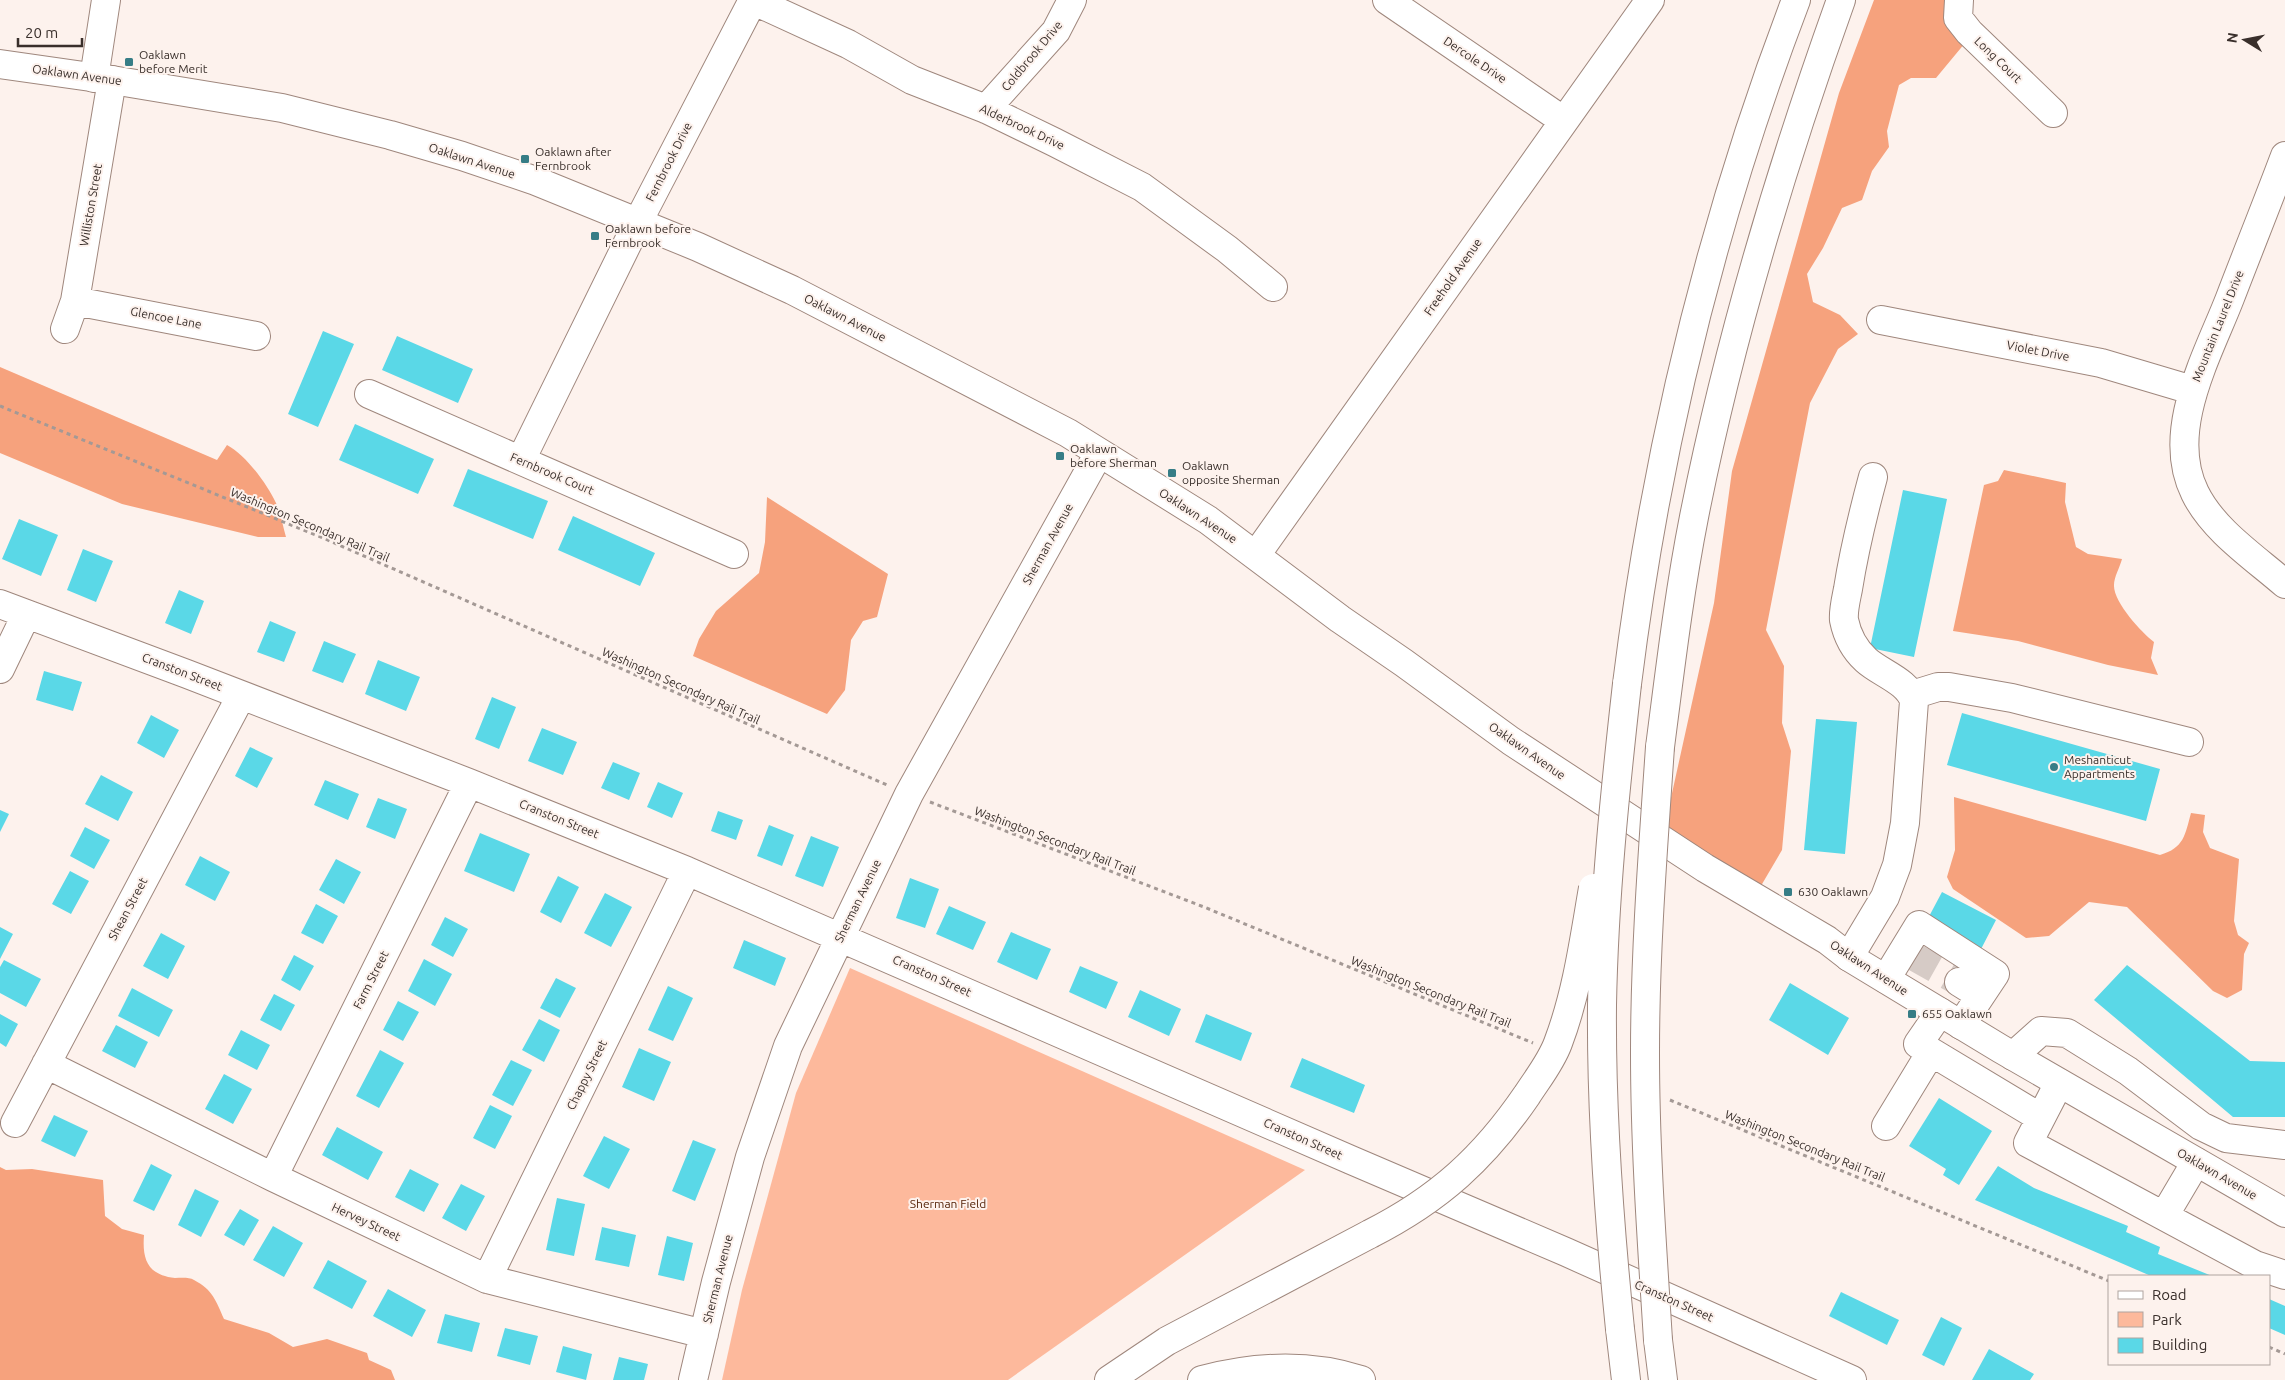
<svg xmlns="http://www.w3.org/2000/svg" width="2285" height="1380" font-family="Ubuntu,sans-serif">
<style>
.green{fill:#fdb99c}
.forest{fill:#f6a27d}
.building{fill:#5ad8e7}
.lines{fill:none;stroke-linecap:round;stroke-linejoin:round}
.minor-tunnel{stroke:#d6cbc6;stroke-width:28;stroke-dasharray:28 14;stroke-linecap:butt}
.minor-casing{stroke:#9f877d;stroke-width:30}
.major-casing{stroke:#9f877d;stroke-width:30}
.highway-casing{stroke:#9f877d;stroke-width:30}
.path{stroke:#a49995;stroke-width:3;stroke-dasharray:4 4;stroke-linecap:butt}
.minor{stroke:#fff;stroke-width:28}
.major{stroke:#fff;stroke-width:28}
.highway{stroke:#fff;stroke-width:28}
.highway-bridge-casing{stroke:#9f877d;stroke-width:30;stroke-linecap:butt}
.highway-bridge{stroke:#fff;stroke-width:28}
.poi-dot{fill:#367d86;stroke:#fdf2ed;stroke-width:2}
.labels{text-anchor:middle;stroke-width:4;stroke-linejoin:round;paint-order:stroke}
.poi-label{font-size:12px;fill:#392f2b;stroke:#fdf2ed;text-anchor:start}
.street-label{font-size:12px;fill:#392f2b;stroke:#fdf2ed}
.park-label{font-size:12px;fill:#501d02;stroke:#fdf2ed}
</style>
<rect width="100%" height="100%" fill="#fdf2ed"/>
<path class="green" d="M850,968l455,202 -297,210h-286l20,-90 54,-197z"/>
<path class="forest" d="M1874,0h83l13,37 -34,41h-25l-12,7 -12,46 2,16 -17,24 -10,29 -20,8 -19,40 -16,26 6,28 27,13 18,19 -20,15 -28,54 -44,227 18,36 -2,57 9,28 -9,99 -27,46 -92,-62 51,-231 18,-132 107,-378z
M0,367l217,93 10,-15c19,10 40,39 49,58 5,11 7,24 10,34h-28l-136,-33 -122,-51z
M2004,470l62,13 -1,19 11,45 12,7 34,5c-2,8 -8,18 -8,26 -1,17 28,48 40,57l-3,16 7,17 -50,-10 -90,-24 -65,-10 31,-146 14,-4z
M767,497l121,77 -11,43 -14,4 -12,19 -6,50 -18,24 -134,-58 6,-17 17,-28 43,-38 6,-31z
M1954,797l206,58c24,-7 25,-20 31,-42l14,2 -2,17 7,16 29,11 -5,62 4,14 11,8 -5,11 -2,36 -15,8 -14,-7 -86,-84 -38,-5 -40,34 -23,2 -73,-49 -6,-12 8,-27z
M0,1167l6,3 26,-1 71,11 2,36 17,13 22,6c-2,25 4,40 31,43 6,0 14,-1 19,2 19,10 22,21 30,39l45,14 24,14 34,-8 40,14 2,7 22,10 4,10h-395z"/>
<path class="building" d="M323,331l31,13 -36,83 -30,-13z
M397,336l76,33 -15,34 -76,-33z
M355,424l79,35 -16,35 -79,-34z
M468,469l80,32 -15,38 -80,-33z
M1903,490l44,9 -33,158 -44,-9z
M573,516l82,37 -15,33 -82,-36z
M19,519l39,16 -17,41 -39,-17z
M83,549l30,12 -17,41 -29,-12z
M179,590l25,11 -13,33 -26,-11z
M270,621l26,11 -12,30 -27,-10z
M324,641l32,13 -13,29 -31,-12z
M378,660l42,17 -14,34 -41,-17z
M44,671l38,11 -9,29 -37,-11z
M492,697l24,10 -17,42 -24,-10z
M1962,713l198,56 -14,52 -199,-56z
M151,715l28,15 -15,28 -27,-15z
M1816,719l41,3 -12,132 -41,-4z
M542,728l35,14 -14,33 -35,-14z
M250,747l23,11 -16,30 -22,-12z
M613,762l27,11 -11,27 -28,-12z
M101,775l32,17 -15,29 -33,-17z
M325,780l34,14 -11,26 -34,-15z
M658,782l25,11 -11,25 -25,-11z
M378,798l29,11 -12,30 -29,-12z
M0,810l9,4 -9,18z
M718,811l25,9 -7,20 -25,-9z
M769,825l25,10 -12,31 -25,-10z
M85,827l25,13 -16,29 -24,-13z
M480,833l50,21 -16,38 -50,-21z
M811,836l28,11 -16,40 -28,-11z
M200,856l30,16 -15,29 -30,-16z
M336,859l25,13 -17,32 -25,-14z
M70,871l19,10 -18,33 -19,-10z
M558,876l21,11 -18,36 -21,-11z
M910,878l29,11 -14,39 -29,-10z
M1942,892l54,28 -17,33 -54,-29z
M605,893l27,14 -21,40 -27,-14z
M316,904l22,12 -15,28 -22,-11z
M949,906l37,16 -13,28 -37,-16z
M445,917l23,12 -15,28 -22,-12z
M0,927l13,7 -13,25z
M1011,932l40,17 -14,31 -40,-18z
M161,933l24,13 -17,33 -25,-13z
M744,940l42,18 -11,28 -42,-18z
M294,955l20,11 -14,25 -19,-11z
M424,959l28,15 -17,32 -27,-15z
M4,960l37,19 -15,28 -26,-14v-26z
M2127,965l123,96 35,1v55h-52l-139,-117z
M1080,966l38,16 -12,27 -37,-17z
M556,978l20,10 -16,30 -20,-10z
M1790,983l59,35 -21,37 -59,-35z
M668,986l25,12 -20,43 -25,-11z
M132,988l41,22 -14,27 -41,-21z
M1140,990l41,19 -12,27 -41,-19z
M274,994l21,11 -14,26 -21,-11z
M398,1001l21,11 -16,29 -20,-11z
M0,1014l18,10 -12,23 -6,-4z
M1206,1014l46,19 -11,28 -46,-19z
M539,1019l21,11 -16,32 -22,-12z
M116,1025l32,17 -13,26 -33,-17z
M241,1030l29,15 -13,25 -29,-15z
M639,1048l32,14 -17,39 -32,-14z
M380,1050l24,13 -25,45 -23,-12z
M1302,1058l63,27 -11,28 -64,-26z
M511,1060l21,10 -19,36 -21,-11z
M224,1074l28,15 -19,35 -28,-15z
M1939,1098l53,33 -33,54 -16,-10 3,-6 -37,-23z
M490,1105l22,11 -17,33 -22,-11z
M54,1115l34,16 -13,26 -34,-16z
M337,1127l46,25 -15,28 -46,-25z
M604,1136l26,13 -21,40 -26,-13z
M693,1140l23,9 -21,52 -23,-10z
M151,1164l21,11 -18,36 -21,-10z
M1998,1166l36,22 94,38 -2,6 34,15 -2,7 54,22h-61l-176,-76z
M410,1169l29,15 -15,28 -29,-15z
M461,1184l24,12 -19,35 -24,-13z
M195,1189l24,12 -18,36 -23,-12z
M557,1198l28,6 -11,52 -28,-6z
M240,1209l19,11 -15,26 -20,-11z
M273,1226l30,17 -19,34 -31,-17z
M602,1227l34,8 -7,32 -34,-7z
M667,1236l26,7 -9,38 -26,-6z
M328,1260l39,21 -15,28 -39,-21z
M388,1289l38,21 -14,27 -39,-21z
M1841,1292l58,28 -12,25 -58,-29z
M2269,1299l16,7v29l-16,-7z
M445,1314l35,9 -8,29 -35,-9z
M1941,1317l21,11 -18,38 -22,-11z
M505,1328l33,8 -8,29 -33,-9z
M563,1346l29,8 -6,26 -30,-8z
M1989,1349l45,25 -4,6h-58z
M619,1357l29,7 -4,16h-31z"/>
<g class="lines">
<path class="minor-tunnel" d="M1911,955l48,27"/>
<defs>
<path id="minor" d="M752,0l96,44 64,36 74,29 68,33 88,45 85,62 46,38
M1387,0l177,121
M1959,0l-1,18 11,14 84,81
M94,78l12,-78
M986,109l70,-78 16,-31
M2285,156c-18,48 -37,95 -55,142 -22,57 -66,133 -35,195 18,37 59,64 90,91
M75,301l181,35
M1881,320l220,43 91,27
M65,329l10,-28 37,-221
M369,394l365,160
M521,460l117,-238 115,-222
M1256,555l394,-555
M0,604l187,70 282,109 218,88 664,289 215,92 286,128
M0,669l26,-54
M1912,695l26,-8h11l63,11 177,44
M1849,957l36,-60 12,-32 8,-42 9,-122c-6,-20 -34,-28 -48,-41 -12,-11 -19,-25 -22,-40 -1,-9 2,-21 4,-31 6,-38 15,-75 25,-112
M1886,979l33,-54 76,49 -34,51
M1959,982l21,13
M1940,1012l-22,32 123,74
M2013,1056l28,-25 26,2 61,38 73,55 25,12 59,7
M46,1064l227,113 214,102 217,55
M2059,1083l-31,60 227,122 30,10
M15,1123l226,-427
M1886,1126l45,-74
M273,1177l196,-394
M2164,1216l32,-54
M487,1279l200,-408
M693,1380l23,-98 34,-125 38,-111 121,-252 190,-341"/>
<path id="major" d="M0,64l112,16 170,28 108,27 72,21 74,25 162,66 94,43 276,143 140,87 132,99 64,44 107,78 194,127 122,72 22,17 152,92 284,164"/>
<path id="highway" d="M1627,684c29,-233 85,-464 169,-684
M1660,747c10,-77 19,-154 34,-230 35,-177 86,-347 147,-517
M1620,1329l6,51
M1658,1340l5,40
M1109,1380l58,-39 203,-107
M1202,1380c53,-14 106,-17 159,0"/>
</defs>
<use href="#minor" class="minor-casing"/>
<use href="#major" class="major-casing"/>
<use href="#highway" class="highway-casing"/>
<path class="path" d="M0,406l323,132 564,247
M930,802l274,105 329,136
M1670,1100l439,181
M2269,1347l16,7"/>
<use href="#minor" class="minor"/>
<use href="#major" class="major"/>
<use href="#highway" class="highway"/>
<defs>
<path id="highway-bridge" d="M1370,1234c69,-35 114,-76 157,-139 11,-17 24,-33 31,-52 19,-50 26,-103 35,-155
M1620,1329c-11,-108 -19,-216 -18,-324 2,-108 13,-214 25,-321
M1658,1340c-6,-95 -13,-191 -13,-287 0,-102 8,-204 15,-306"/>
</defs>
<use href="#highway-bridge" class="highway-bridge-casing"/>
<use href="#highway-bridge" class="highway-bridge"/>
</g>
<g class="poi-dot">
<rect x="124" y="57" width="10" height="10" rx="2.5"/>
<rect x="520" y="154" width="10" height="10" rx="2.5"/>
<rect x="590" y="231" width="10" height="10" rx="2.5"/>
<rect x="1055" y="451" width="10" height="10" rx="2.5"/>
<rect x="1167" y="468" width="10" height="10" rx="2.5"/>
<circle cx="2054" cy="767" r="5"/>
<rect x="1783" y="887" width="10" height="10" rx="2.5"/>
<rect x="1907" y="1009" width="10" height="10" rx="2.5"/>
</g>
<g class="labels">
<g class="poi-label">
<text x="139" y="59">Oaklawn<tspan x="139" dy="14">before Merit</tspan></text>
<text x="535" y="156">Oaklawn after<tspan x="535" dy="14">Fernbrook</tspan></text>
<text x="605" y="233">Oaklawn before<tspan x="605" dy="14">Fernbrook</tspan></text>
<text x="1070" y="453">Oaklawn<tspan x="1070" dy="14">before Sherman</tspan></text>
<text x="1182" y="470">Oaklawn<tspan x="1182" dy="14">opposite Sherman</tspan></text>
<text x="2064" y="764">Meshanticut<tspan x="2064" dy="14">Appartments</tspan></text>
<text x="1798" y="896">630 Oaklawn</text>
<text x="1922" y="1018">655 Oaklawn</text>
</g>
<g class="street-label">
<text transform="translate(1032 56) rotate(-50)" y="4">Coldbrook Drive</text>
<text transform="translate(1475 60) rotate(34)" y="4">Dercole Drive</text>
<text transform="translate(1998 60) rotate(44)" y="4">Long Court</text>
<text transform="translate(77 75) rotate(8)" y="4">Oaklawn Avenue</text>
<text transform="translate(1022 127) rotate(25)" y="4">Alderbrook Drive</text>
<text transform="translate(472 161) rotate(18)" y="4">Oaklawn Avenue</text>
<text transform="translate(669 162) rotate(-63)" y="4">Fernbrook Drive</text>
<text transform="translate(91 205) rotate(-80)" y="4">Williston Street</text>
<text transform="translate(1453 277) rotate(-55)" y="4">Freehold Avenue</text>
<text transform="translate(166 318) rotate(11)" y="4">Glencoe Lane</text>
<text transform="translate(845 318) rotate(27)" y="4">Oaklawn Avenue</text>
<text transform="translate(2218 326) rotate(-68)" y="4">Mountain Laurel Drive</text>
<text transform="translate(2038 351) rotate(11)" y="4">Violet Drive</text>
<text transform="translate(552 474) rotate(23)" y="4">Fernbrook Court</text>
<text transform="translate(1198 516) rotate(33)" y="4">Oaklawn Avenue</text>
<text transform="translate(310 525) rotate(23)" y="4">Washington Secondary Rail Trail</text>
<text transform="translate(1048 544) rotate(-61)" y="4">Sherman Avenue</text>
<text transform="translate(182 672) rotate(21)" y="4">Cranston Street</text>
<text transform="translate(681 686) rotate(24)" y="4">Washington Secondary Rail Trail</text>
<text transform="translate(1527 751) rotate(35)" y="4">Oaklawn Avenue</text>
<text transform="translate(559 819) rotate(22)" y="4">Cranston Street</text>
<text transform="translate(1055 841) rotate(21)" y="4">Washington Secondary Rail Trail</text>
<text transform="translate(858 901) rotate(-64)" y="4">Sherman Avenue</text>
<text transform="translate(128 909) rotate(-62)" y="4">Shean Street</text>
<text transform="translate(1869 968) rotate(33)" y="4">Oaklawn Avenue</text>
<text transform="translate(932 976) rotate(24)" y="4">Cranston Street</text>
<text transform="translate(371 980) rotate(-63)" y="4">Farm Street</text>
<text transform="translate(1431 992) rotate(22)" y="4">Washington Secondary Rail Trail</text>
<text transform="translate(587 1075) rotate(-64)" y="4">Chappy Street</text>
<text transform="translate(1303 1139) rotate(24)" y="4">Cranston Street</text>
<text transform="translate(1805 1146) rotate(22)" y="4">Washington Secondary Rail Trail</text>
<text transform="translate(2217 1174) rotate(30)" y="4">Oaklawn Avenue</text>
<text transform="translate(366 1222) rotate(25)" y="4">Hervey Street</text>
<text transform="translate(718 1279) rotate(-76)" y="4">Sherman Avenue</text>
<text transform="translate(1674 1301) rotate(24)" y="4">Cranston Street</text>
</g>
<g class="park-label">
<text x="948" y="1208">Sherman Field</text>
</g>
</g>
<rect x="2108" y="1275" width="162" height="90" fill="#fdf2ed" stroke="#afa49f"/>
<rect x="2118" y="1291" width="25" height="8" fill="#ffffff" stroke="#afa49f"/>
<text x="2152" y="1300" font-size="15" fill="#392f2b">Road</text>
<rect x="2118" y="1312" width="25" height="15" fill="#fdb99c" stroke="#afa49f"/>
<text x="2152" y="1325" font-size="15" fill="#392f2b">Park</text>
<rect x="2118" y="1338" width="25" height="15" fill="#5ad8e7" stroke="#afa49f"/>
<text x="2152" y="1350" font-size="15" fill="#392f2b">Building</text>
<g transform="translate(2245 40) rotate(280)" stroke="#fdf2ed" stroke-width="4" paint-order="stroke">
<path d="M0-4L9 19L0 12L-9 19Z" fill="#392f2b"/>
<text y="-8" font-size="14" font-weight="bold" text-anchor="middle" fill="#392f2b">N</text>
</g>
<path d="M18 38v8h64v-8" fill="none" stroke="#392f2b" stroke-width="2.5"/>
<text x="25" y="38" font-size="15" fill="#392f2b" stroke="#fdf2ed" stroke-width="4" paint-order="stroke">20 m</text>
</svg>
